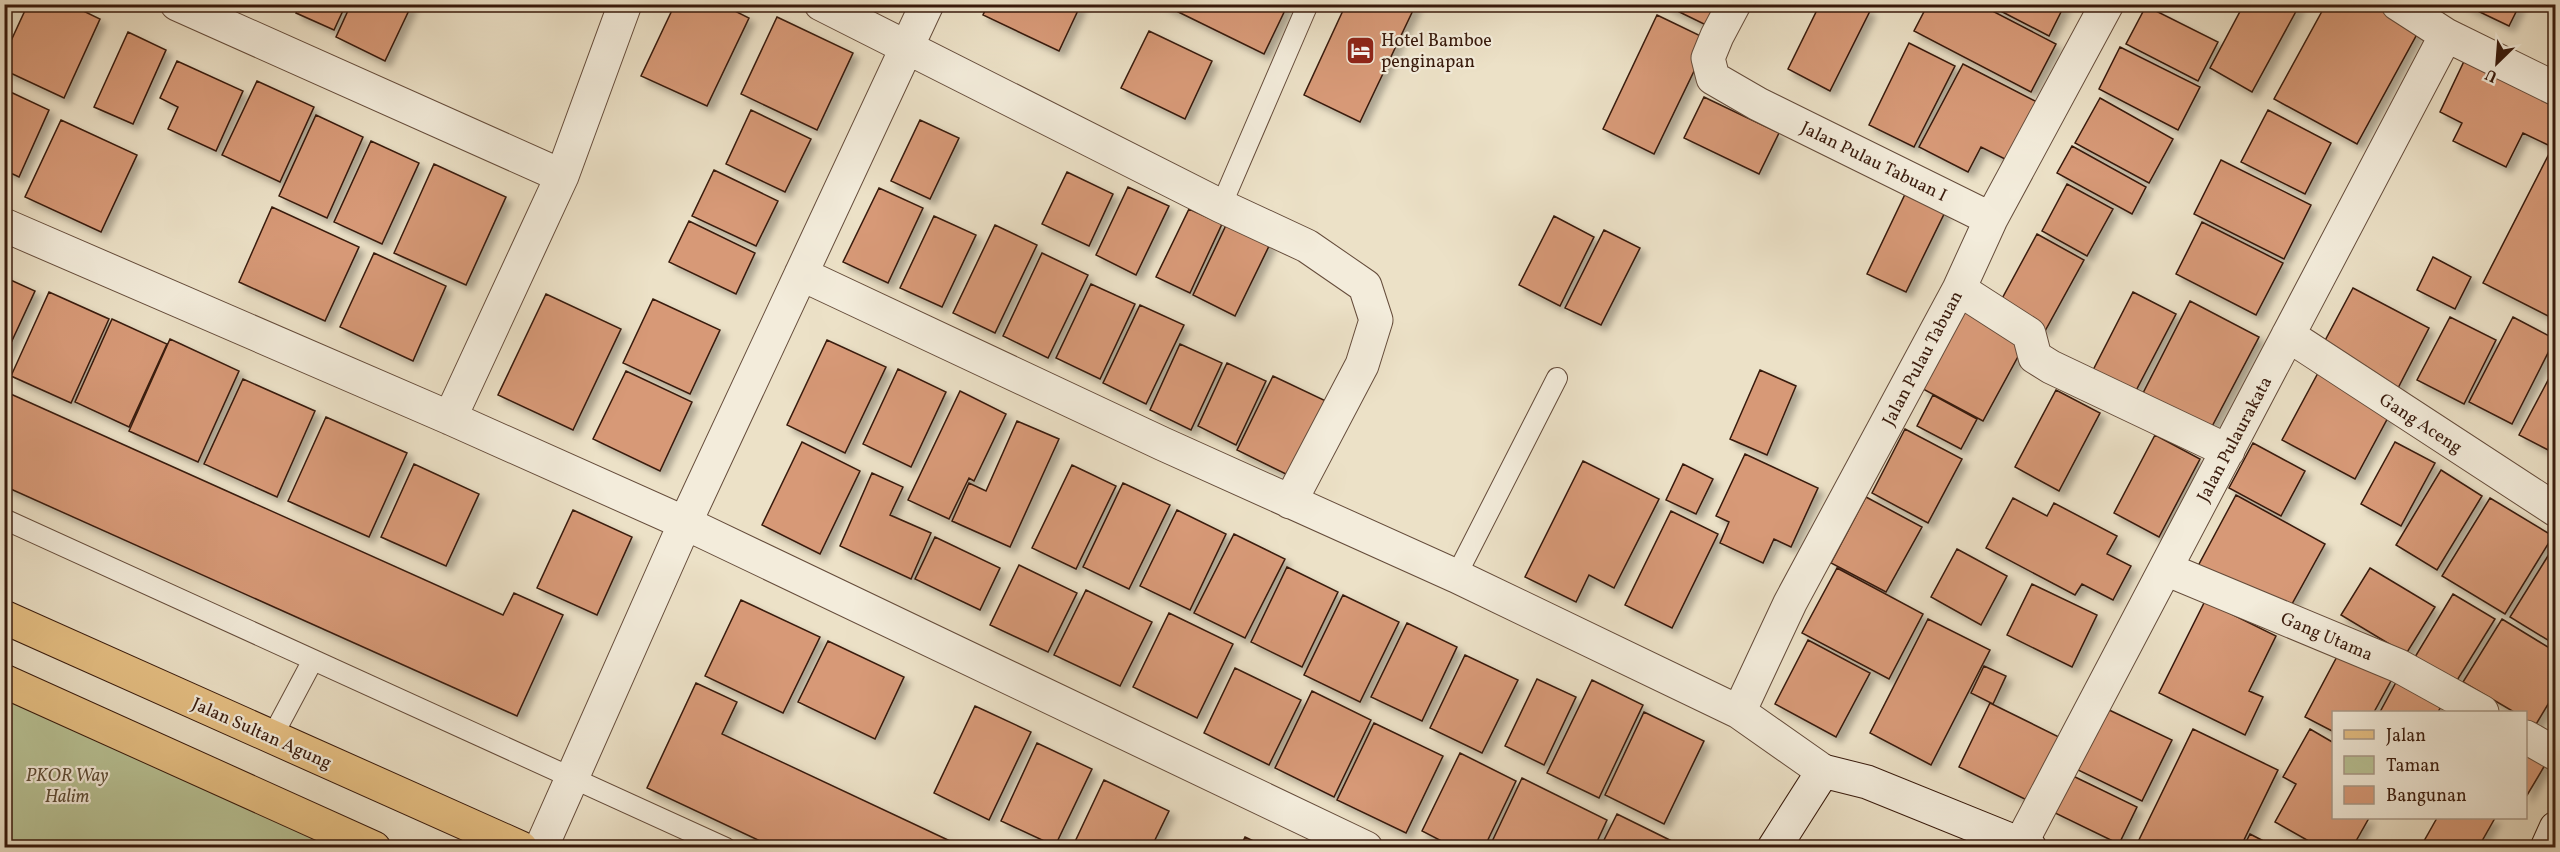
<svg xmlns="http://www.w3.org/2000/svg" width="2560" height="852" font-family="Vollkorn,serif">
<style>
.green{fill:#b8c295;stroke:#786e50;stroke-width:1.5}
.building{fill:#d79977;stroke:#381a0c;stroke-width:1.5;filter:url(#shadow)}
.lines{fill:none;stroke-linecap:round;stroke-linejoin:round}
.lane-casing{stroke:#654c3b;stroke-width:22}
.street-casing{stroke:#654c3b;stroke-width:35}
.secondary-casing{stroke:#381a0c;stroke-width:35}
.primary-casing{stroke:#381a0c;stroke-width:35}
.lane{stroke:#f3ecdb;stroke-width:20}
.street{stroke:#f3ecdb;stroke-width:33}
.secondary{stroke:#f3ecdb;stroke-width:33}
.primary{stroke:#e6c084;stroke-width:33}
.labels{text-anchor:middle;stroke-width:4.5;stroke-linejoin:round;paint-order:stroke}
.poi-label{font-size:18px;fill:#381a0c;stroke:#f3ecdb;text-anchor:start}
.street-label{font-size:18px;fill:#381a0c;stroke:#f3ecdb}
.park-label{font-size:18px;font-style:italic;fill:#5e4c35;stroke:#f3ecdb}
</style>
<defs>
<filter id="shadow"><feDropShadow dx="5.5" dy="5.5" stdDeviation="3" flood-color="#0004"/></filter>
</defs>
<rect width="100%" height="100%" fill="#ece1c7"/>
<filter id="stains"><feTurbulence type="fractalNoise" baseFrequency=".00333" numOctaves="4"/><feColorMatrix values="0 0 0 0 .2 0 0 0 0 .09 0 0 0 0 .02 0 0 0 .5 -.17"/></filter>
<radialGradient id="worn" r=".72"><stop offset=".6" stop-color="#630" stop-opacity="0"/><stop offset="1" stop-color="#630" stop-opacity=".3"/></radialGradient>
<path class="green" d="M5,689l351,159h-351z"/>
<path class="building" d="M28,4h41l31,15 -36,79 -60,-28v-14z
M300,4h46l-12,26 -38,-17z
M351,4h61l-27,57 -49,-24z
M675,4h46l28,14 -42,88 -66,-30z
M988,4h93l-22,47 -76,-36z
M1162,4h126l-24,50z
M1346,4h70l-56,118 -56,-27z
M1663,4h53l-10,21z
M1820,4h37l13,7 -40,80 -42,-22z
M1928,4h51l77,40 -25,48 -117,-61z
M1987,4h78l-16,32z
M2244,4h56l-48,88 -42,-24z
M2326,4h59l37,21 -65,119 -83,-45z
M2463,4h57l-11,22z
M2146,6l72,36 -20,39 -72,-37z
M1657,15l52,25 -55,114 -51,-25z
M777,17l76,36 -36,77 -76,-36z
M1149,31l63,30 -27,58 -64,-31z
M128,32l38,18 -33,74 -39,-17z
M1909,43l46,23 -41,81 -45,-22z
M2120,47l80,40 -22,43 -79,-41z
M2467,55l89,43v32l-8,15 -25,-12 -17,34 -53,-26 9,-18 -22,-11z
M177,61l66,30 -27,60 -48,-22 10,-22 -18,-9z
M1963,64l76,39 -30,58 -28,-14 -13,25 -49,-25z
M257,81l57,26 -34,75 -58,-27z
M4,89l45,21 -30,67 -15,-7z
M1704,97l75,36 -20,41 -75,-36z
M2100,98l73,41 -24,44 -74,-40z
M751,110l60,29 -26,53 -59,-28z
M2268,110l63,33 -26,51 -64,-32z
M316,115l47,22 -36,81 -48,-22z
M61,120l76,35 -36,77 -76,-35z
M920,120l39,18 -29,61 -39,-18z
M371,141l48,22 -37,81 -48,-22z
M2072,146l74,41 -14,27 -75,-41z
M2551,150l5,2v168l-73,-37z
M2221,160l90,45 -27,54 -90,-45z
M434,164l72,33 -40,88 -72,-32z
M714,170l64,31 -22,45 -64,-30z
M1067,172l46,22 -24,52 -47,-22z
M2067,184l46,25 -26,47 -45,-25z
M1128,187l41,19 -33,69 -40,-20z
M879,188l44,20 -35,75 -45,-21z
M1908,188l39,20 -41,84 -39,-18z
M272,207l87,40 -34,74 -86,-39z
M1189,209l33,15 -32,69 -34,-16z
M934,216l42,19 -34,72 -42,-19z
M1554,216l40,21 -34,69 -41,-21z
M689,221l66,32 -19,41 -67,-32z
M1228,221l43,21 -36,74 -42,-21z
M2202,222l81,41 -27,52 -80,-41z
M995,225l42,20 -42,88 -42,-20z
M1604,230l36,18 -39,77 -36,-17z
M2037,234l47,26 -39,71 -47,-25z
M374,253l72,33 -33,75 -73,-34z
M1042,253l46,22 -40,83 -45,-22z
M2433,257l38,20 -16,32 -38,-19z
M4,277l31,14 -31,67z
M1091,284l44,20 -35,75 -44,-21z
M2353,288l76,40 -32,62 -77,-40z
M49,292l60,27 -38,84 -60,-27z
M2133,292l43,22 -46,88 -42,-22z
M546,294l75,35 -48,101 -75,-35z
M653,299l67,31 -30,64 -67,-31z
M2190,301l69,36 -51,97 -68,-35z
M1140,305l44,20 -38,79 -43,-21z
M1966,308l61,32 -44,81 -60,-32z
M2450,317l46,23 -32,64 -47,-24z
M2513,317l42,22 -43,85 -43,-22z
M112,319l55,25 -38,83 -54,-25z
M170,339l69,32 -41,91 -69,-31z
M827,340l59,27 -41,86 -58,-28z
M1180,344l42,19 -31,67 -41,-20z
M1227,363l39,18 -30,64 -38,-19z
M2555,367h1v87l-37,-19z
M898,369l48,23 -35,75 -48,-23z
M1760,370l36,16 -29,69 -37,-16z
M626,371l66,31 -32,69 -67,-32z
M2318,373l73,39 -36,67 -73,-39z
M1273,376l55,26 -36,75 -55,-27z
M243,379l72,32 -38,86 -73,-33z
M2056,390l44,23 -41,78 -44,-24z
M4,391l499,224 11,-22 49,22 -46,101 -513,-230z
M960,391l46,23 -32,67 -5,-3 -20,41 -41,-19z
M1933,395l44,24 -16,30 -44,-23z
M326,417l81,36 -38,84 -81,-36z
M1017,421l42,18 -49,108 -58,-26 17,-38 17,8z
M1905,429l57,30 -34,64 -56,-30z
M2155,435l45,24 -41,78 -45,-24z
M802,442l58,29 -40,83 -58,-29z
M2395,442l40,21 -34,63 -40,-22z
M2253,443l52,28 -24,45 -52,-28z
M1745,454l73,34 -27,59 -17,-8 -11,24 -43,-20 9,-21 -13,-6z
M1583,461l76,38 -45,89 -25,-13 -13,27 -51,-25z
M414,464l65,30 -33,72 -65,-29z
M1683,464l30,15 -17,35 -30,-14z
M1072,465l44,21 -40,83 -44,-21z
M2441,470l41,26 -45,74 -41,-25z
M872,473l31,14 -13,28 41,18 -20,46 -71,-33z
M1123,483l47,22 -41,84 -46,-22z
M2236,495l89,49 -38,69 -89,-47z
M1866,497l56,30 -36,65 -55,-29z
M2013,498l34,18 7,-13 63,33 -10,18 24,12 -18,34 -31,-16 -7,11 -89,-47z
M2490,498l63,38 -48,78 -63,-38z
M573,510l59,27 -35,78 -60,-27z
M1177,510l49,24 -36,76 -50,-24z
M1671,511l47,23 -46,94 -47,-23z
M1234,534l51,25 -40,79 -51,-25z
M935,537l65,31 -20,42 -65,-31z
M2556,543v102l-46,-28z
M1957,549l50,27 -26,49 -50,-28z
M1019,565l58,28 -29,59 -58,-27z
M1287,567l51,25 -36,75 -51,-25z
M1837,568l86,46 -34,65 -87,-46z
M2370,568l65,39 -29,47 -65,-39z
M2032,584l65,31 -25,52 -65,-32z
M1086,590l66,32 -32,64 -66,-31z
M2453,594l42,25 -39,63 -41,-25z
M1343,595l56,27 -39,80 -56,-27z
M741,600l79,37 -37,76 -78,-37z
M2205,601l71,35 -27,55 14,6 -18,38 -86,-42z
M1169,613l64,31 -36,74 -64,-31z
M1928,619l62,31 -59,115 -61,-32z
M2502,619l54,33v39l-21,35 -9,-6v-8h-12l-51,-30z
M1407,623l50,24 -35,74 -51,-24z
M1808,640l62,33 -34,64 -61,-33z
M828,641l76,36 -29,62 -77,-37z
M2340,651l52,28 -18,33h-40v20l-29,-15z
M1465,655l53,25 -36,73 -52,-25z
M1984,666l22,10 -13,28 -22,-11z
M1235,668l66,32 -32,65 -65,-32z
M2401,673l45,24 -8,15h-58z
M1537,679l39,18 -32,68 -39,-19z
M1592,680l51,25 -44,93 -52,-25z
M696,683l41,19 -15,32 243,114h-190l-128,-60z
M1312,691l59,29 -37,77 -59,-29z
M1990,703l77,38 -30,64 -78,-38z
M975,706l56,26 -42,88 -55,-27z
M2105,708l67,32 -30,61 -66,-32z
M1644,712l60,29 -40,83 -59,-29z
M1374,723l69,33 -37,77 -69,-33z
M2193,729l85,41 -38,78h-105z
M2310,729l24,14v75h35l-17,30h-31l-46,-26 21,-38 -13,-7z
M1037,743l55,26 -37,77 -54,-25z
M2526,746l22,14 -22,37z
M1460,753l56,28 -32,67h-29l-33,-17z
M2071,775l66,32 -18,37 -66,-32z
M1522,778l85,42 -13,28h-105z
M1104,780l65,31 -18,37h-79z
M1617,814l69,34h-86z
M2437,818h58l-17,30h-44l-10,-7z
M2250,834l27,14h-34z
M1245,837l23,11h-28z"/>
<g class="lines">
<defs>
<path id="lane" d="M1221,206l87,-202
M4,519l722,329
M1456,576l101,-198
M272,737l41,-77"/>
<path id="street" d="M177,4l385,172
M821,4l400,202 86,40 58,40 11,34 -14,45 -72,137
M1734,4l-17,32 -9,22 5,20 45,26 233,115
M2398,4l48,31 110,54
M4,225l446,193 235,105 681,325
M801,274l362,170 293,132 283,136 84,59
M1959,289l70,45 6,23 16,10 177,84
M2288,335l268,175
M450,418l112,-242 63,-172
M2166,569l233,97 83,46
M1739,712l51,-109 169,-314 32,-70 116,-215
M2526,737l30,17
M2021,843l425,-808
M541,848l144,-325 242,-519"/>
<path id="secondary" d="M1774,848l49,-77 44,11 163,66
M2547,848l9,-20"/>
<path id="primary" d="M4,617l517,231
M4,681l370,167"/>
</defs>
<use href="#lane" class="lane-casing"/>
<use href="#street" class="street-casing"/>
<use href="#secondary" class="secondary-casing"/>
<use href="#primary" class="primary-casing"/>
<use href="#lane" class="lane"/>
<use href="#street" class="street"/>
<use href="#secondary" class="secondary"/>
<use href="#primary" class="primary"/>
</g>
<defs>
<symbol id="hotel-square" viewBox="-11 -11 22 22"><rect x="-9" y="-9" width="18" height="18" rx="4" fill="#8f2418" stroke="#f3ecdb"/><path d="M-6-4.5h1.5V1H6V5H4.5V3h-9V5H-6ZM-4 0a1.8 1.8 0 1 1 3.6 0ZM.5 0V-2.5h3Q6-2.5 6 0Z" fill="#fff"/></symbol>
</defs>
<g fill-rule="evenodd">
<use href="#hotel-square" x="1344" y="34" width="33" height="33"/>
</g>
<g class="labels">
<g class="poi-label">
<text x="1381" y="46">Hotel Bamboe<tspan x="1381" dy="21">penginapan</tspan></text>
</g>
<g class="street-label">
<text transform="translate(1874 161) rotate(26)" y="6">Jalan Pulau Tabuan I</text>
<text transform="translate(1922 358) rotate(-62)" y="6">Jalan Pulau Tabuan</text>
<text transform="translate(2421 423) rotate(33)" y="6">Gang Aceng</text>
<text transform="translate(2234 439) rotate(-62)" y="6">Jalan Pulaurakata</text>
<text transform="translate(2327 636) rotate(23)" y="6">Gang Utama</text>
<text transform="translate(262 733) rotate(24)" y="6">Jalan Sultan Agung</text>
</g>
<g class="park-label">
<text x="67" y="781">PKOR Way<tspan x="67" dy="21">Halim</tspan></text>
</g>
</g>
<rect width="2560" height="852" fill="none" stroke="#ece1c7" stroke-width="24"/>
<rect x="6" y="6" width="2548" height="840" fill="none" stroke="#381a0c" stroke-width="3"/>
<rect x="12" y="12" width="2536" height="828" fill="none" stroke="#381a0c" stroke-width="1.5"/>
<rect x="2332" y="711" width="195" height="108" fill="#f3ecdb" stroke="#a89888" stroke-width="1.5"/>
<rect x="2344" y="730" width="30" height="9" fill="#e6c084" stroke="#a89888" stroke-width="1.5"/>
<text x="2386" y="741" font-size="18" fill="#381a0c">Jalan</text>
<rect x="2344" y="756" width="30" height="18" fill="#b8c295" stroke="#a89888" stroke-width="1.5"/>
<text x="2386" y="771" font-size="18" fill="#381a0c">Taman</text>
<rect x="2344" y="786" width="30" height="18" fill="#d79977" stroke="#a89888" stroke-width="1.5"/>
<text x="2386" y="801" font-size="18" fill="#381a0c">Bangunan</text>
<g transform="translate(2497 63) rotate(205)" stroke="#f3ecdb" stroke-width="4.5" paint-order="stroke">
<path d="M0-4.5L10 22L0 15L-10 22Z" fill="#381a0c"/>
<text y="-9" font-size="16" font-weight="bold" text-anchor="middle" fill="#381a0c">U</text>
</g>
<rect width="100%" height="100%" filter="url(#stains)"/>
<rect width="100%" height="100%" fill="url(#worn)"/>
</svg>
